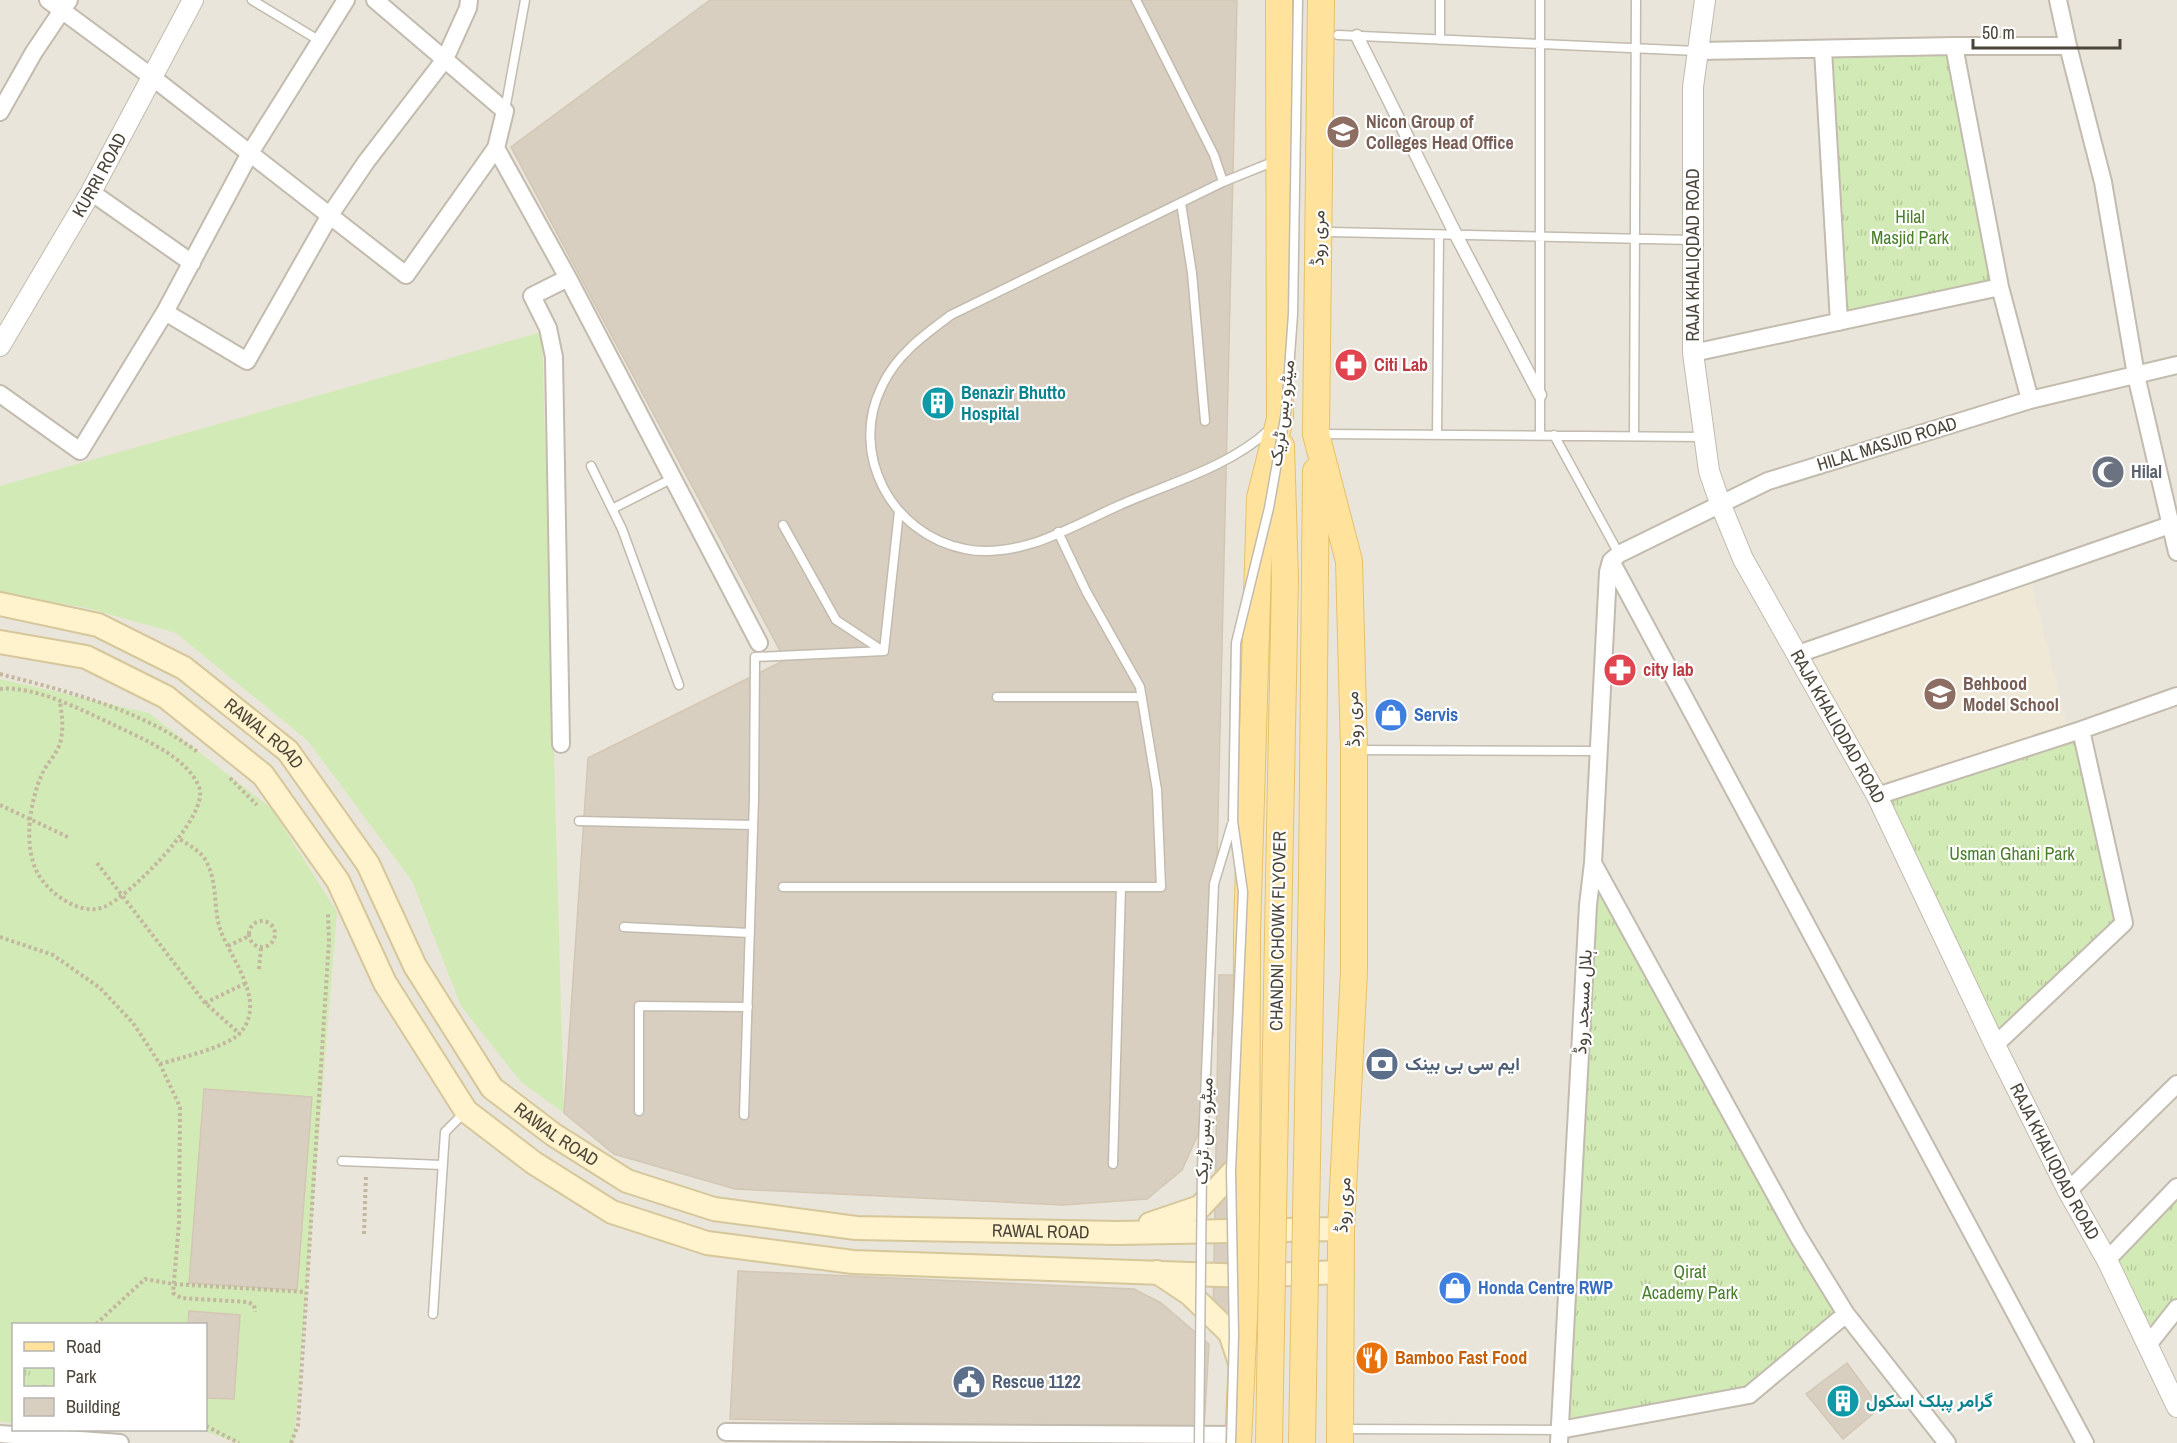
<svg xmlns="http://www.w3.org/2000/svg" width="2177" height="1443" font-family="'Archivo Narrow',Vazirmatn,sans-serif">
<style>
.residential{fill:#eae5da;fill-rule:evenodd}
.education{fill:#efe8d6}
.grass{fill:#d2eab5}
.park{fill:url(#park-tufts)}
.building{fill:#d8cfc1;stroke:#d3c7b4;stroke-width:1.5}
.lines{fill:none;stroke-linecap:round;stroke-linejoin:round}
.service-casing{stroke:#c2bbae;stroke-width:11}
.pedestrian-casing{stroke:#c2bbae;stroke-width:15}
.minor-casing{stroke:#c2bbae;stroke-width:20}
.tertiary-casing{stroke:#c2bbae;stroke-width:22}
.secondary-casing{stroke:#d6c79b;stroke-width:26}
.primary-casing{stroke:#e6c16a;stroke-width:28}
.path{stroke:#c4b79f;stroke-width:4;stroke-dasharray:3 3;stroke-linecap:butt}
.service{stroke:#fff;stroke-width:8}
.pedestrian{stroke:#fff;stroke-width:12}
.minor{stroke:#fff;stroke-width:16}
.tertiary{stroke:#fff;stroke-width:20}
.secondary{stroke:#fff3cd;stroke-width:22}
.primary{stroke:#ffe39c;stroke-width:26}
.service-bridge-casing{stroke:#c2bbae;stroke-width:11;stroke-linecap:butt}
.primary-bridge-casing{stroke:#e6c16a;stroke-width:28;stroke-linecap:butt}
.service-bridge{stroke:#fff;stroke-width:8}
.primary-bridge{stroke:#ffe39c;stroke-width:26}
.labels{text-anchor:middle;stroke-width:4.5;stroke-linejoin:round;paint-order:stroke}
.education-label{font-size:18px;font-weight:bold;fill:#785e54;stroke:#fff;text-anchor:start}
.street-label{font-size:18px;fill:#4b4439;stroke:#fff}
.park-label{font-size:18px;fill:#4a7f2a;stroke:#fff}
.health-label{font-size:18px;font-weight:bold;fill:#be3a42;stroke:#fff;text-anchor:start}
.culture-label{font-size:18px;font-weight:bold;fill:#0d838f;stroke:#fff;text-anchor:start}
.worship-label{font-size:18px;font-weight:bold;fill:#5b616d;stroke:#fff;text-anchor:start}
.shop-label{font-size:18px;font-weight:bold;fill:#366cbe;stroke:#fff;text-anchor:start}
.service-label{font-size:18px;font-weight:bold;fill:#4e5e75;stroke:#fff;text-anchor:start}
.food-label{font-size:18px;font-weight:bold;fill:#c56008;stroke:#fff;text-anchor:start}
</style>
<defs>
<pattern id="park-tufts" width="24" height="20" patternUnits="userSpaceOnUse" patternTransform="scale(1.5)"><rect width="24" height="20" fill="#d2eab5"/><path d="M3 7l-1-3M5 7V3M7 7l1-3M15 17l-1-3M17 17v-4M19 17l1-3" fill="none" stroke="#b6ca9c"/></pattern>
</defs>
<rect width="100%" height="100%" fill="#f6f3ec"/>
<path class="residential" d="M0,0h2177v1443h-2177zM14,1324h192v106h-192z"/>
<path class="education" d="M2029,574l40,160 -192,62 -79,-142z"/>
<path class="grass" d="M542,332l22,781 -43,-31 -60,-76 -49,-125 -104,-140 -132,-108 -89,-25 -87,-15v-107z
M0,679l149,34 122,95 66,104 -43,531h-56l-37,-13h5v-106h-192l-1,99 -13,-1z"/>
<path class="park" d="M1954,46l46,241 -161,35 -16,-272z
M2081,730l43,193 -129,122 -111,-248z
M1593,863l253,451 -97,81 -189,35z
M2177,1187v121l-30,38 -40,-86z"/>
<path class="building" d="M710,0h527l-24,1034 -10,89 -21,47 -35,29 -84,6 -328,-16 -121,-35 -50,-41 24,-355 197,-98 -274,-513z
M1219,975h16l-6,343h-16z
M204,1089l108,8 -15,193 -108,-7z
M738,1271l396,18 27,14 48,41 -5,85 -474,-10z
M189,1311l51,4 -6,84 -28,-1v-74h-18z
M1847,1363l33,45 -37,31 -37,-45z"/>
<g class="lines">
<defs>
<path id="service" d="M252,0l68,41
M1136,0l78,155 9,27
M1338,35l359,16
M1440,40v-40
M505,110l20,-110
M1181,203l11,70 13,148
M1330,232l363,8
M1269,430c-40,37 -99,53 -149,75 -27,12 -55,27 -83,37 -22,7 -49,12 -72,7 -73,-14 -117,-95 -83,-163 14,-31 42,-51 69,-71l272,-133 52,-21
M1321,434l383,3
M1437,435l2,-200
M1540,435v-435
M1554,435l65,119
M1634,435l2,-435
M591,466l31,63 57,156
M612,509l61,-31
M783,525l53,95 47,31
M997,697h144
M1356,750l242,1
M579,821l174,4
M783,887h378l-4,-97 -17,-103 -54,-96 -28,-59
M624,927l126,6
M639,1111v-105l109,1
M744,1115l10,-317 1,-141 129,-6 15,-140
M342,1161l100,4
M1113,1164l8,-277
M433,1314l12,-182 21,-21
M1342,1429l218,1"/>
<path id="pedestrian" d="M1357,36l99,199 84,160"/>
<path id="minor" d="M48,0l104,77 254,198 90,-127
M375,0l130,111 -9,37 72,130 191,365
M2058,0l10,46
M1954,46l46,241 30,113
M1823,50l16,272
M1698,51l256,-5h114l35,136 33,193 41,177
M0,112l34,-60 35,-52
M91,192l101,71
M165,312l82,49 83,-146 36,-53 79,-103 23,-51 1,-8
M1693,353l307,-66
M0,394l80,57 85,-139 85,-159 96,-153
M1611,561l474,882
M1798,654l372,-129
M561,744l-7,-387 -6,-29 -16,-32 36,-18
M1877,796l204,-66 96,-34
M1593,863l205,373 48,78 101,129
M1995,1045l129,-122 -43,-193
M2068,1191l109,-107
M2107,1260l70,-73
M2147,1346l30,-38
M1560,1430l189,-35 97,-81
M726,1432l513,3
M0,1434l120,9
M1559,1443l29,-538 5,-42 15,-291 3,-11 8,-7 149,-73 262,-81 147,-35"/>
<g id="tertiary">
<path id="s1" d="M1705,0l-12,87v266l16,118 11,32 23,56 134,237 118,249 73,146 39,69 70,147"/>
<path id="s2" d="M0,346l91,-154 102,-192"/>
</g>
<g id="secondary">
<path id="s3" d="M0,604l98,21 86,43 104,83 80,113 47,102 77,122 62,47 73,46 87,28 142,19 261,5 224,-4"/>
<path d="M0,642l86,15 80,40 97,78 75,106 47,102 81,128 68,52 78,49 95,31 146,19 393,14 94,-4"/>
<path d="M1150,1224l50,-17 46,-49"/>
<path d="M1157,1272l33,22 40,39 9,27"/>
</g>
<path id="primary" d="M1321,0l-5,434 33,127 5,189v221l-13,258 -1,214
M1312,879l4,-408
M1279,880l6,-301 -4,-133
M1238,1443l8,-167 1,-344 13,-434 20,-79 -1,-419"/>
</defs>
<use href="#service" class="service-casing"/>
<use href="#pedestrian" class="pedestrian-casing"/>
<use href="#minor" class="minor-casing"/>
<use href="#tertiary" class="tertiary-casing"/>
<use href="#secondary" class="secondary-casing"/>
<use href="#primary" class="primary-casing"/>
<path class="path" d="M0,674c69,18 141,35 199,79
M0,689c33,-4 82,21 112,35 28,14 74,31 87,63 12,28 -69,109 -95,120 -24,10 -57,-15 -67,-35 -14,-28 -7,-71 5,-98 5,-11 15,-20 18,-31 4,-14 2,-27 0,-41
M230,778l27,27
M0,805l70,33
M97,863l108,140 35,31
M249 934a13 13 0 1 1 26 0a13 13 0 1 1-26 0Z
M0,937l53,18 47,33 33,35 27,41 20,43 -1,116 -6,70 8,5 67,4 6,3 1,7
M228,946l21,-10
M259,969l2,-22
M205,1003l41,-20
M160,1064c19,-6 69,-17 81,-32 26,-32 -11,-74 -21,-103 -7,-23 -2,-46 -14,-68 -6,-11 -18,-16 -28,-23
M364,1234l2,-60
M96,1324l49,-45 28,5 132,8
M206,1426l33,17
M291,1443l7,-18 31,-484 -1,-28"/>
<use href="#service" class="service"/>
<use href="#pedestrian" class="pedestrian"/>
<use href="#minor" class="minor"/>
<use href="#tertiary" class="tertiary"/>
<use href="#secondary" class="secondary"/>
<use href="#primary" class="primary"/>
<defs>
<path id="service-bridge" d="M1199,1443l3,-274 12,-285 18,-60
M1231,1443l3,-108 -3,-164 12,-279 -10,-71 3,-178 33,-135 17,-96 7,-98 5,-314"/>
<path id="primary-bridge" d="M1269,1443l10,-563
M1302,1443l10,-564"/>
</defs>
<use href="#service-bridge" class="service-bridge-casing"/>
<use href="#primary-bridge" class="primary-bridge-casing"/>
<use href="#service-bridge" class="service-bridge"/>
<use href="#primary-bridge" class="primary-bridge"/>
</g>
<defs>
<symbol id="university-disc" viewBox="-11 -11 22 22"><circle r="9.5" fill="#8d6e63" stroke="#fff"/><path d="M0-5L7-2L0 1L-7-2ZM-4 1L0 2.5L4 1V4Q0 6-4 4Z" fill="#fff"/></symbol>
<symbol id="pharmacy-disc" viewBox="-11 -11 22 22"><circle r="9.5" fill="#e0444e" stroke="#fff"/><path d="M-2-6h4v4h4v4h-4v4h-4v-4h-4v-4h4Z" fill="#fff"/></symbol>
<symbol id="building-disc" viewBox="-11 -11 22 22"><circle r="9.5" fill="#0f9aa8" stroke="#fff"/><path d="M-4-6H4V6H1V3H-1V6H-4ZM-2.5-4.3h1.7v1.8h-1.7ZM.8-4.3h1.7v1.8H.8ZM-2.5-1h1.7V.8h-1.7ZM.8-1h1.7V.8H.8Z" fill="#fff"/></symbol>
<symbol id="mosque-disc" viewBox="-11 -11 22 22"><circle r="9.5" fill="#6b7280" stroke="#fff"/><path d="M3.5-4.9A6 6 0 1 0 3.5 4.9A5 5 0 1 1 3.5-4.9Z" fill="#fff"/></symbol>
<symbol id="school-disc" viewBox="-11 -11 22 22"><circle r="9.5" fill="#8d6e63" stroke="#fff"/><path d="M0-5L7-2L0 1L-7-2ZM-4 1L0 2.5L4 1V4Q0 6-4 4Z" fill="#fff"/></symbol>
<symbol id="shop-disc" viewBox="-11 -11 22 22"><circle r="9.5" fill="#3f7fe0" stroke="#fff"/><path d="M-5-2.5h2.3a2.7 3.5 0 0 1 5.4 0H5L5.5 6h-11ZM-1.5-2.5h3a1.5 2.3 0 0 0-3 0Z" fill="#fff"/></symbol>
<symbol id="bank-disc" viewBox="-11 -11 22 22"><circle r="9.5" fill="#5c6f8a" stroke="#fff"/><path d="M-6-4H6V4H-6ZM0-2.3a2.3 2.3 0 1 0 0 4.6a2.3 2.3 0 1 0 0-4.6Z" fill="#fff"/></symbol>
<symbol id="restaurant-disc" viewBox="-11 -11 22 22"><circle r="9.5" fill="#e8710a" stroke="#fff"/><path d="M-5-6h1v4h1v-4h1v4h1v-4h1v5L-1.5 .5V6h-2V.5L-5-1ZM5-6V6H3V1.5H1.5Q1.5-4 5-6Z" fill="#fff"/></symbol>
<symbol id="civic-disc" viewBox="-11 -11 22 22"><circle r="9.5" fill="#5c6f8a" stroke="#fff"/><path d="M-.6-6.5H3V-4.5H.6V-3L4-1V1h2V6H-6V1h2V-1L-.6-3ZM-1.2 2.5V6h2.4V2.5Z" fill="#fff"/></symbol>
</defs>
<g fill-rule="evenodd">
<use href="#university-disc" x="1324" y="113" width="38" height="38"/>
<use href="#pharmacy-disc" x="1332" y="346" width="38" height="38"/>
<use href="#building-disc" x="919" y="384" width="38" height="38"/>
<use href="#mosque-disc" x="2089" y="453" width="38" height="38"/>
<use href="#pharmacy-disc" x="1601" y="651" width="38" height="38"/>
<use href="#school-disc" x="1921" y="675" width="38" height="38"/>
<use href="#shop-disc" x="1372" y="696" width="38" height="38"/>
<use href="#bank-disc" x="1363" y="1045" width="38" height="38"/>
<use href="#shop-disc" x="1436" y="1269" width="38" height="38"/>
<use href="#restaurant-disc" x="1353" y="1339" width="38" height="38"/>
<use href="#civic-disc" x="950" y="1363" width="38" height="38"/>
<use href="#building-disc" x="1824" y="1382" width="38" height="38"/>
</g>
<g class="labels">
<g class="education-label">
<text x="1366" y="128">Nicon Group of<tspan x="1366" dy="21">Colleges Head Office</tspan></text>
<text x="1963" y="690">Behbood<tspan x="1963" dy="21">Model School</tspan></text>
</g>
<g class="street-label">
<text dy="6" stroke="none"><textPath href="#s2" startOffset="198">KURRI ROAD</textPath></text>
<text transform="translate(1318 238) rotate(-89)" y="6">مری روڈ</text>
<text transform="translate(1693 255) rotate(-90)" y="6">RAJA KHALIQDAD ROAD</text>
<text transform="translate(1282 413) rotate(-83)" y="6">میٹرو بس ٹریک</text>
<text transform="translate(1887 444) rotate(-17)" y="6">HILAL MASJID ROAD</text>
<text transform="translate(1353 719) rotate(-92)" y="6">مری روڈ</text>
<text dy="6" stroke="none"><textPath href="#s1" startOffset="760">RAJA KHALIQDAD ROAD</textPath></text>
<text dy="6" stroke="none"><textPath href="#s3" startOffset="300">RAWAL ROAD</textPath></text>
<text transform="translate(1278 931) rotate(-89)" y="6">CHANDNI CHOWK FLYOVER</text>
<text transform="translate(1583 1002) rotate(-87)" y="6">ہلال مسجد روڈ</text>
<text transform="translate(1204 1131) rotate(-87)" y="6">میٹرو بس ٹریک</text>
<text dy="6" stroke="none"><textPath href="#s3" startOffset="804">RAWAL ROAD</textPath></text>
<text dy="6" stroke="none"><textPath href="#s1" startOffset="1246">RAJA KHALIQDAD ROAD</textPath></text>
<text transform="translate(1343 1205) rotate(-87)" y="6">مری روڈ</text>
<text dy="6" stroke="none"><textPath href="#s3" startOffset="1308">RAWAL ROAD</textPath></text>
</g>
<g class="park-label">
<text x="1910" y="223">Hilal<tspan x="1910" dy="21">Masjid Park</tspan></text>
<text x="2012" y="860">Usman Ghani Park</text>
<text x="1690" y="1278">Qirat<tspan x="1690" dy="21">Academy Park</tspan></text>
</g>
<g class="health-label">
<text x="1374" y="371">Citi Lab</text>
<text x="1643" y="676">city lab</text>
</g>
<g class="culture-label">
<text x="961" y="399">Benazir Bhutto<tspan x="961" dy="21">Hospital</tspan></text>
<text x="1866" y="1407">گرامر پبلک اسکول</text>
</g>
<g class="worship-label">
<text x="2131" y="478">Hilal</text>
</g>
<g class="shop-label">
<text x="1414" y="721">Servis</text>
<text x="1478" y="1294">Honda Centre RWP</text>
</g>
<g class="service-label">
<text x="1405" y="1070">ایم سی بی بینک</text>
<text x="992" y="1388">Rescue 1122</text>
</g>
<g class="food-label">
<text x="1395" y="1364">Bamboo Fast Food</text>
</g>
</g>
<rect x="12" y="1323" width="195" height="108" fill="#ffffff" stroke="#b7b4b0" stroke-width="1.5"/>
<rect x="24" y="1342" width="30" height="9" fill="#ffe39c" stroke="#b7b4b0" stroke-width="1.5"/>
<text x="66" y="1353" font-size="18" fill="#4b4439">Road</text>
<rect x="24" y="1368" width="30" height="18" fill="url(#park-tufts)" stroke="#b7b4b0" stroke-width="1.5"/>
<text x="66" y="1383" font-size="18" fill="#4b4439">Park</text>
<rect x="24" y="1398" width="30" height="18" fill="#d8cfc1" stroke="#b7b4b0" stroke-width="1.5"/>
<text x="66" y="1413" font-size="18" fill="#4b4439">Building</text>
<path d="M1973 39v9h147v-9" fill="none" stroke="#4b4439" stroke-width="3"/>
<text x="1982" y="39" font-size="18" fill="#4b4439" stroke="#ffffff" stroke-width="4.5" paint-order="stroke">50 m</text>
</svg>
